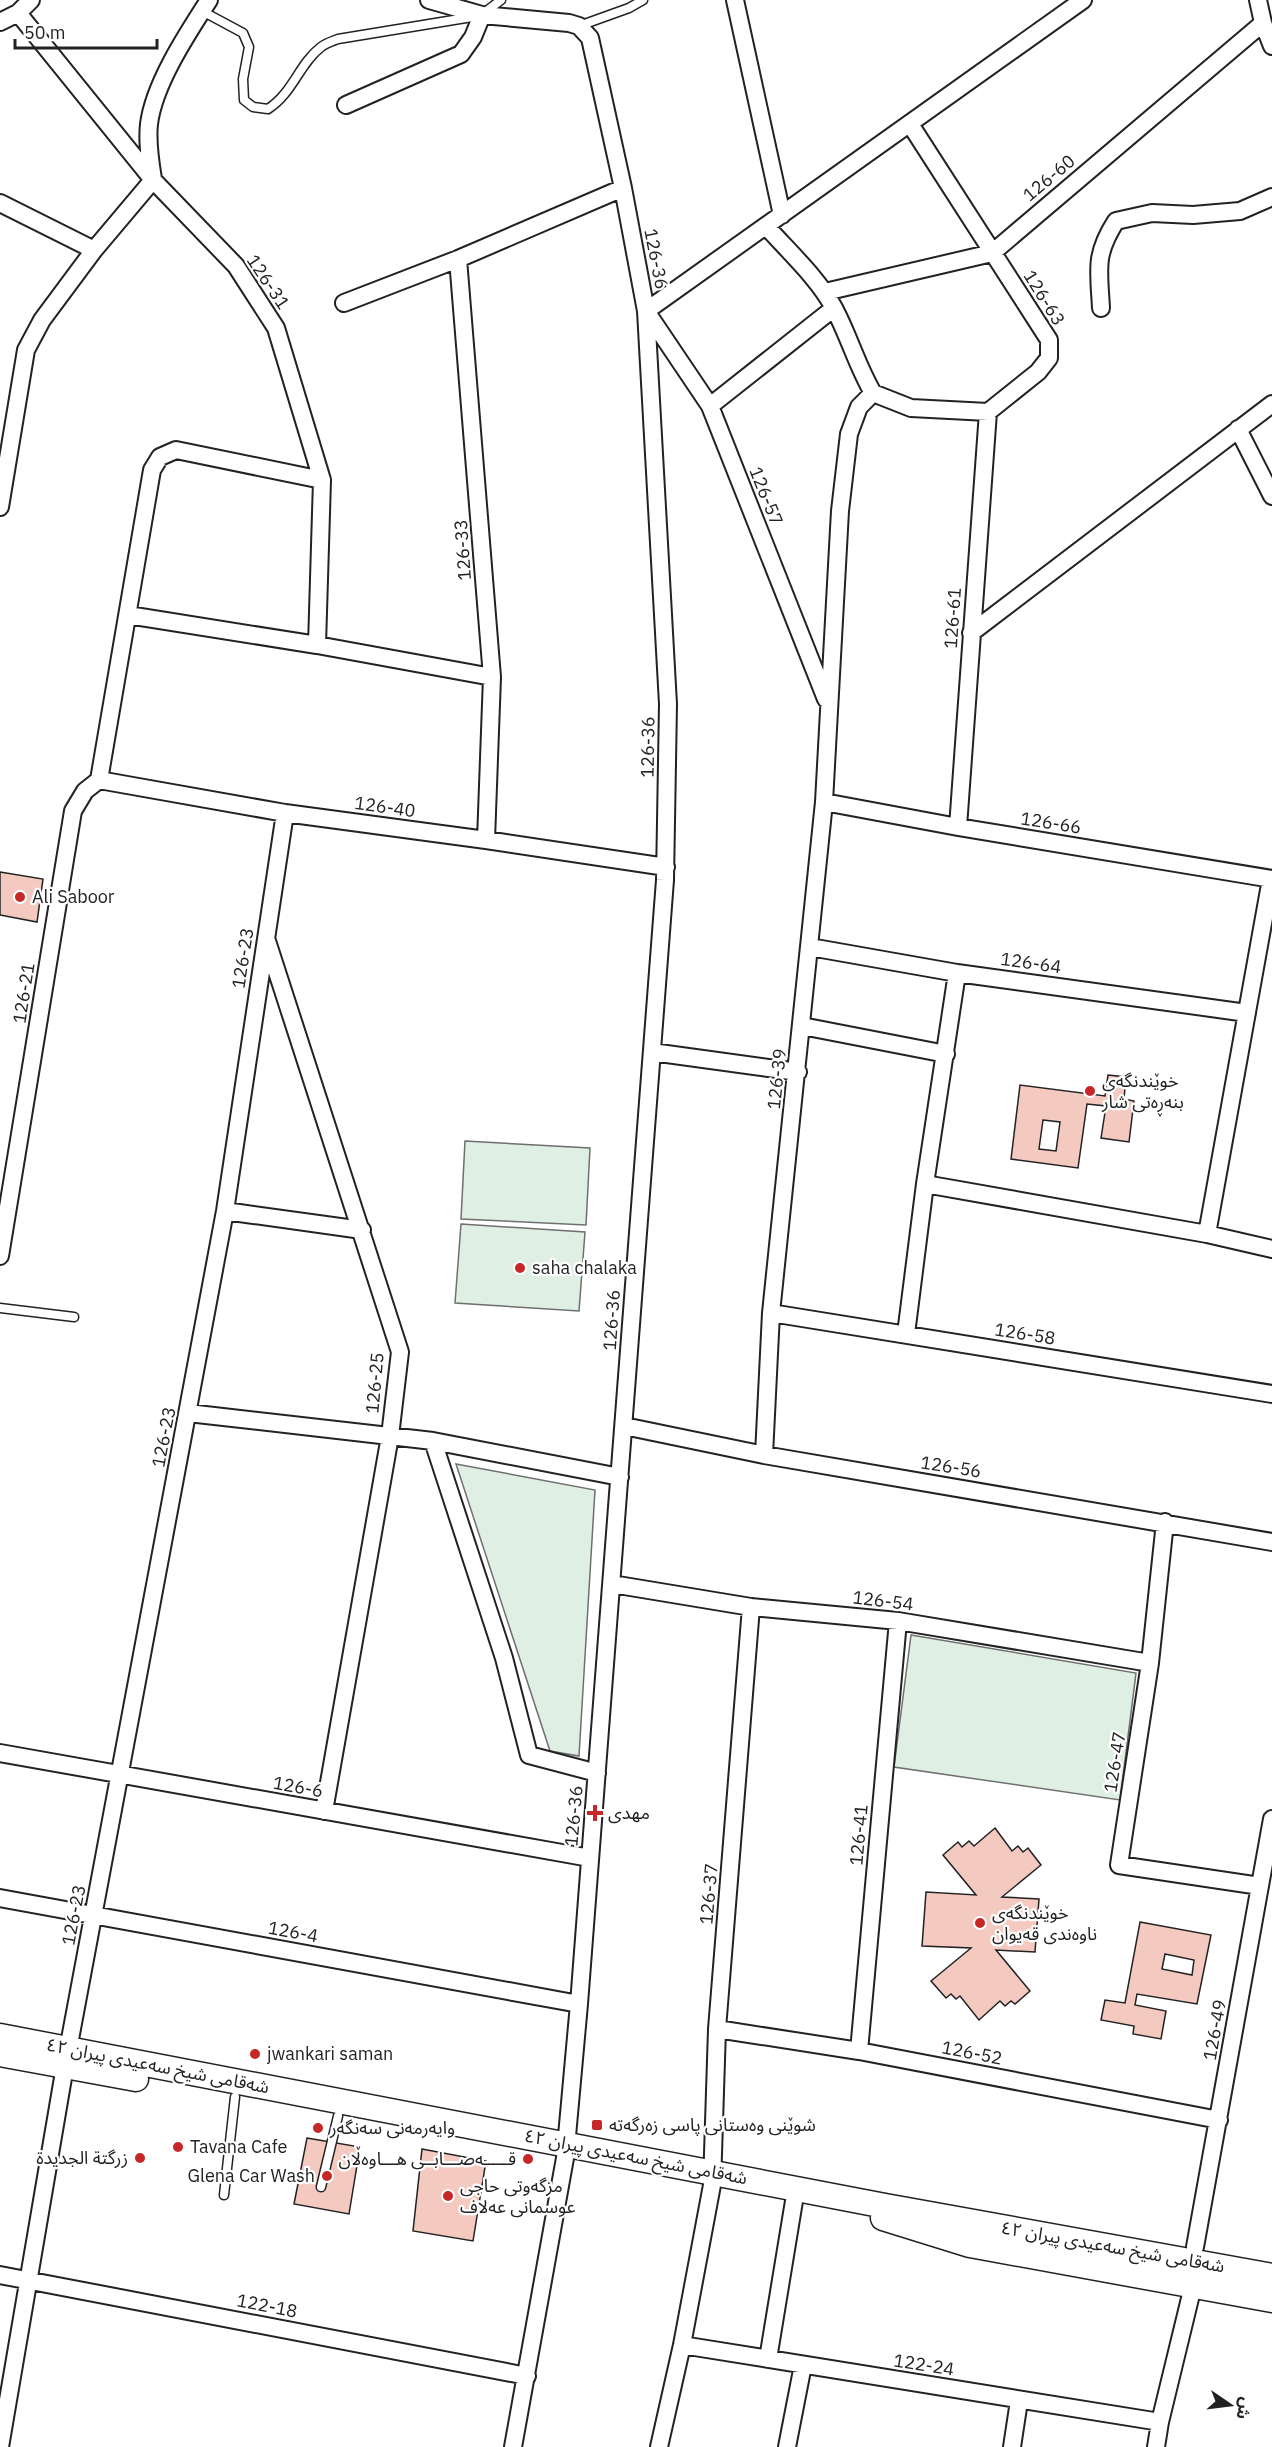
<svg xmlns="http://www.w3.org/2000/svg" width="1272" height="2447" font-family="'IBM Plex Sans','Noto Sans Arabic',sans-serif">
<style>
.green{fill:#e0efe3;stroke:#6f6f6f;stroke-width:1.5}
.building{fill:#f3c9c0;stroke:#222;stroke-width:1.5;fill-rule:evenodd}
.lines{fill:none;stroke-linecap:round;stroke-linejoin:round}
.lane-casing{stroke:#222;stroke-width:11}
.street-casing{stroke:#222;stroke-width:20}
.secondary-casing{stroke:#222;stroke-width:27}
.lane{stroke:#fff;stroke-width:8}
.street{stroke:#fff;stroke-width:16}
.secondary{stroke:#fff;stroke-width:24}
.poi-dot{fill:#c62828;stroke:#fff;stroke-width:2}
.labels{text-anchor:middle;stroke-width:4.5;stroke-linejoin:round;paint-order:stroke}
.street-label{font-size:18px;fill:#222;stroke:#fff}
.poi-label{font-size:18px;fill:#222;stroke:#fff;text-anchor:start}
</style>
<rect width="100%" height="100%" fill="#fff"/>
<path class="green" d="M465,1141l125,7 -4,77 -125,-6z
M461,1224l124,8 -6,79 -124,-8z
M456,1464l139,26 -16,266 -29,-5z
M911,1635l225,38 -16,127 -226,-33z"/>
<path class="building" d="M0,872l43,7 -6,43 -37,-7z
M1108,1075l18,2 -2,22 10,2 -5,41 -28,-4 5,-32 -19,-2 -9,64 -67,-9 9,-74 85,11zM1043,1120l17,2 -4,29 -17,-2z
M995,1828l17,23 6,-5 5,6 5,-4 13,17 -39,32 37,2 -4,53 -39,-2 34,41 -15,13 -4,-3 -6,5 -5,-5 -21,19 -19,-24 -4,3 -5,-5 -5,4 -15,-17 40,-33 -49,-2 4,-54 50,3 -33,-40 15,-13 4,5 7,-6 5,5z
M1140,1922l71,13 -14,69 -60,-10 -2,11 31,6 -5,28 -28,-5 1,-8 -33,-6 4,-20 20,3zM1165,1954l29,6 -2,15 -30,-6z
M307,2138l53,9 -11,67 -55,-10z
M422,2149l64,12 -13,80 -60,-10z"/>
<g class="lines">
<defs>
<path id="lane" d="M202,11l41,22 6,14 -6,32 1,21 9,7 15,2c25,-16 31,-45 53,-62 5,-4 12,-6 17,-8l134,-22
M484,13l17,-13
M579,26l50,-18 14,-8
M0,1308l74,9
M321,2187l17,-71
M224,2195l11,-98"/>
<path id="street" d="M429,0l53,15 87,8 10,3 11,12 33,150 23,123 22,393 -3,176 -86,1124 -14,154 -52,289
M735,0l47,215
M1258,0l5,23 9,23
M18,13l135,167 83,86 40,62 46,152 -5,165
M0,22l18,-9 13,-13
M346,105l115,-51 12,-17 9,-22
M153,179c-3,-18 -6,-37 -4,-55 5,-40 38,-90 60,-124
M0,203l94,47
M766,226c23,26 52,52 68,82 15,28 23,58 39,85
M458,259l34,418 -6,163
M825,292l167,-39 271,-230
M344,303l114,-44 165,-71
M1101,308c-2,-38 -7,-53 15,-87l36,-8 41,2 47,-4 32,-14
M873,393l38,15 77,4 50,-40 11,-14v-18l-139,-216
M710,406l124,-98
M1238,429l34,67
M0,507l26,-157 16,-30 52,-70 59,-70
M128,615l189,30 175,32
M971,633l301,-229
M826,699l-116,-293 -64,-95 437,-311
M99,780l186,33 201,27 180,27
M99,780l53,-310 8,-13 16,-7 146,30
M824,802l134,25 314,52
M958,827l30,-415
M267,941l133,411 -10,84 -66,375
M810,947l147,26 290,40
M802,1026l144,28
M652,1052l146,20
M925,1184l282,50 65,15
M225,1211l137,19
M1207,1234l64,-355
M0,1256l73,-445 12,-20 14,-11
M771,1313l501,81
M906,1334l19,-150 32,-211
M188,1413l245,28 187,36
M624,1426l140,29 508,87
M433,1441l71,217 25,97 68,18
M764,1455l7,-142 53,-511 16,-291 9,-77 10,-27 14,-14
M1165,1522l-15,141 -31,202 141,21
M612,1584l139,23 147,14 252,42
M0,1753l590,105
M0,1898l579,106
M717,2029l142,22 360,69
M859,2051l39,-430
M1195,2247l77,-428
M0,2275l527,101
M682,2345l478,77
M768,2359l26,-158
M0,2447l65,-381 160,-855 60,-398
M659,2447l23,-102 30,-160 5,-156 34,-422
M787,2447l16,-82
M1012,2447l7,-46
M1156,2447l4,-25 33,-136"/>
<path id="secondary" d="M0,2036l885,170 387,70
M0,2054l136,25
M883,2218l87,27 302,55"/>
</defs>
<use href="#lane" class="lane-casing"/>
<use href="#street" class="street-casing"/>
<use href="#secondary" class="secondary-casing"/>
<use href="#lane" class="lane"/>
<use href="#street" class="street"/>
<use href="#secondary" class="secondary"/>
</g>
<g class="poi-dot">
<circle cx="20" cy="897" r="6"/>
<circle cx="1090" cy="1091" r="6"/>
<circle cx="520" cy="1268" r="6"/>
<path d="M592 1804h6v6h6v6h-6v6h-6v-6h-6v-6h6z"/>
<circle cx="980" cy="1923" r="6"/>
<circle cx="255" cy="2054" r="6"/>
<rect x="591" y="2119" width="12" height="12" rx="3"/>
<circle cx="318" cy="2128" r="6"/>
<circle cx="178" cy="2147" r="6"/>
<circle cx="140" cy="2158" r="6"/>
<circle cx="528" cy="2159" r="6"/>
<circle cx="327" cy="2176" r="6"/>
<circle cx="448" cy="2196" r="6"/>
</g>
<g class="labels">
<g class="street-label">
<text transform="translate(1049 178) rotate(-40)" y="6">126-60</text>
<text transform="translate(656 259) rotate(79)" y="6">126-36</text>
<text transform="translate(268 282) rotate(56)" y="6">126-31</text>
<text transform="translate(1044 298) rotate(58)" y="6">126-63</text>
<text transform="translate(766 496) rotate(68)" y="6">126-57</text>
<text transform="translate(463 550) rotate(-94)" y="6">126-33</text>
<text transform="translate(953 618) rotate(-86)" y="6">126-61</text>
<text transform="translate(648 747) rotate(-89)" y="6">126-36</text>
<text transform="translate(385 807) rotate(8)" y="6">126-40</text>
<text transform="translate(1051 823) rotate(9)" y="6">126-66</text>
<text transform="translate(243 958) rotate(-81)" y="6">126-23</text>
<text transform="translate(1031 963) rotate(8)" y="6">126-64</text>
<text transform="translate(24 993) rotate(-81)" y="6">126-21</text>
<text transform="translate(777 1079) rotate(-84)" y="6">126-39</text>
<text transform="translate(612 1320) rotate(-86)" y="6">126-36</text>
<text transform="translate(1025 1334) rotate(9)" y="6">126-58</text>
<text transform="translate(375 1383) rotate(-85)" y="6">126-25</text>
<text transform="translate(164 1437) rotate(-79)" y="6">126-23</text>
<text transform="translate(951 1467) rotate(9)" y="6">126-56</text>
<text transform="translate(883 1601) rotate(7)" y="6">126-54</text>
<text transform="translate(1115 1762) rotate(-81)" y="6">126-47</text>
<text transform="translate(298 1787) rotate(10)" y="6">126-6</text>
<text transform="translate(574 1816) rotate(-85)" y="6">126-36</text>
<text transform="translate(859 1835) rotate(-85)" y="6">126-41</text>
<text transform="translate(709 1894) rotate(-85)" y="6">126-37</text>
<text transform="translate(74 1915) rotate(-79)" y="6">126-23</text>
<text transform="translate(293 1932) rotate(10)" y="6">126-4</text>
<text transform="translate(1215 2030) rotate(-80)" y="6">126-49</text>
<text transform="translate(972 2053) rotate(11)" y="6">126-52</text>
<text transform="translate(158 2066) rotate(11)" y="6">شەقامی شیخ سەعیدی پیران ٤٢</text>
<text transform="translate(636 2157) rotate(11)" y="6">شەقامی شیخ سەعیدی پیران ٤٢</text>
<text transform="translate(1113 2247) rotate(10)" y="6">شەقامی شیخ سەعیدی پیران ٤٢</text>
<text transform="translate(267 2306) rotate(11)" y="6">122-18</text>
<text transform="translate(924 2365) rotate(9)" y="6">122-24</text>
</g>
<g class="poi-label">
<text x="32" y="903">Ali Saboor</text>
<text x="1102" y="1087">خوێندنگەی<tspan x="1102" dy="21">بنەڕەتی شار</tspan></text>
<text x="532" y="1274">saha chalaka</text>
<text x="608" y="1819">مهدی</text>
<text x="992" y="1919">خوێندنگەی<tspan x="992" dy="21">ناوەندی قەیوان</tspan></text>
<text x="267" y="2060">jwankari saman</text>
<text x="609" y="2131">شوێنی وەستانی پاسی زەرگەتە</text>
<text x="330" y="2134">وایەرمەنی سەنگەر</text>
<text x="190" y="2153">Tavana Cafe</text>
<text x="128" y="2164" text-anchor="end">زرگتة الجديدة</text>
<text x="516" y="2165" text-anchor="end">قـــــەصـــابــی هـــاوەڵان</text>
<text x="315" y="2182" text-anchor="end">Glena Car Wash</text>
<text x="460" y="2192">مزگەوتی حاجی<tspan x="460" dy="21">عوسمانی عەلاف</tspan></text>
</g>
</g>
<g transform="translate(1230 2405) rotate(104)" stroke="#ffffff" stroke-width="4.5" paint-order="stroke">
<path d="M0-4.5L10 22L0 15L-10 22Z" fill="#222222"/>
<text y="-9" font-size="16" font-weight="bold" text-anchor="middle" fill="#222222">ش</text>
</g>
<path d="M15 39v9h142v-9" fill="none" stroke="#222222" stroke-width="3"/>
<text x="24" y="39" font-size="18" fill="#222222" stroke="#ffffff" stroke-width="4.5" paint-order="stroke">50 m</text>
</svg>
